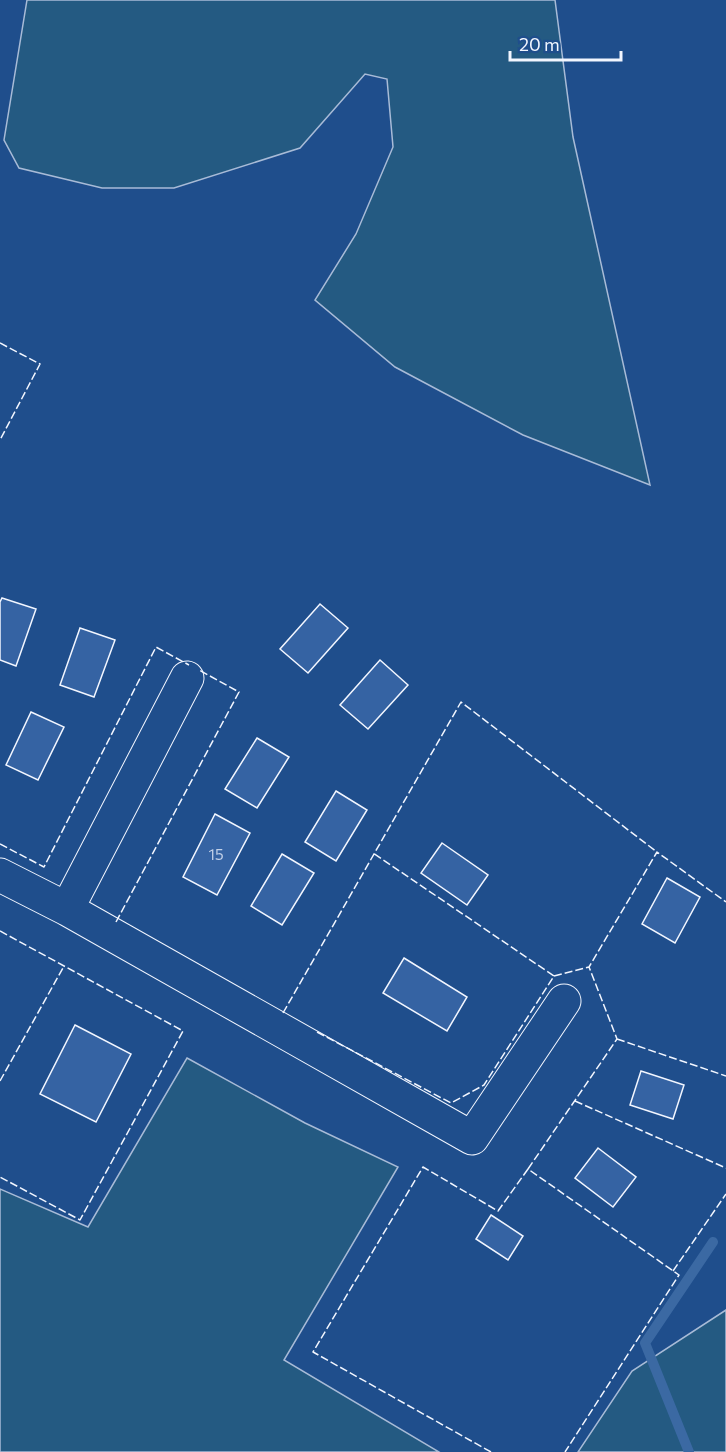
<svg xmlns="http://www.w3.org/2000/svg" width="726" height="1452" font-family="Commissioner,sans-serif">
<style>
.green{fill:#245a82;stroke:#a8bbd7;stroke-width:1.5}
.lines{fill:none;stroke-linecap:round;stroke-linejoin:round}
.stream{stroke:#3b69a3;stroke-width:10}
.building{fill:#3563a3;stroke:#f2f6ff;stroke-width:1.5}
.minor-casing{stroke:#f2f6ff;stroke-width:35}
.minor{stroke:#1f4e8c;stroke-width:33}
.fence{stroke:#f2f6ff;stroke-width:1.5;stroke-dasharray:8 3;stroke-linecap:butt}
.labels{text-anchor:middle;stroke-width:4.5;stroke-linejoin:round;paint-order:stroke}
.number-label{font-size:15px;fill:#c3d1e8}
</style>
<rect width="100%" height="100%" fill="#1f4e8c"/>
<path class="green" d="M27,0h528l18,137 77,348 -127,-50 -128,-68 -80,-67 41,-66 37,-87 -6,-68 -22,-5 -65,74 -126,40h-72l-83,-20 -15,-28z
M187,1058l118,65 93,44 -114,193 155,92h-439v-263l88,38z
M726,1310v142h-148l54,-81z"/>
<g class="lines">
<path class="stream" d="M689,1452l-44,-109 68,-101"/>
</g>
<path class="building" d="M2,598l34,11 -20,57 -16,-6v-58z
M320,604l28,24 -40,45 -28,-24z
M80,628l35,12 -21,57 -34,-12z
M380,660l28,25 -40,44 -28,-24z
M31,712l33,15 -26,53 -32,-15z
M257,738l32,19 -32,51 -32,-19z
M336,791l31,19 -31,51 -31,-19z
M215,814l35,19 -33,62 -34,-18z
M442,843l46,32 -21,30 -46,-32z
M282,854l32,19 -32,52 -31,-19z
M667,878l33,19 -25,46 -33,-19z
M404,958l63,39 -20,34 -64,-38z
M75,1025l56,29 -35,68 -56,-28z
M641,1071l43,14 -11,34 -43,-14z
M598,1148l38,29 -23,30 -38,-29z
M491,1215l32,21 -15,24 -32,-21z"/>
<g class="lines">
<defs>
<path id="minor" d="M0,875l67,34 405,229 92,-137
M67,909l120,-231"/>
</defs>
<use href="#minor" class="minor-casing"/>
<use href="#minor" class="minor"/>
<path class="fence" d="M0,343l40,21 -40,76
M0,844l44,23 112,-220 33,18
M116,922l123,-230 -40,-22
M0,931l183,100 -103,189 -80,-43
M554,976l35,-9
M283,1013l178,-311 196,150
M317,1032l134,71 33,-18 70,-109 -181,-123
M617,1039l109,37
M0,1081l64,-115
M575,1101l151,67
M528,1169l89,-130 -28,-72 68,-115 69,50
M673,1271l53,-77
M491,1452l-178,-100 110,-185 75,44 30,-42 151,106 -114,177"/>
</g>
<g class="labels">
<g class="number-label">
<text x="216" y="860">15</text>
</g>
</g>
<path d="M510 51v9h111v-9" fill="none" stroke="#f2f6ff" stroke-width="3"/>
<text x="519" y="51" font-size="18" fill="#f2f6ff" stroke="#1f4e8c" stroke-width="4.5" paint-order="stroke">20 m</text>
</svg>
